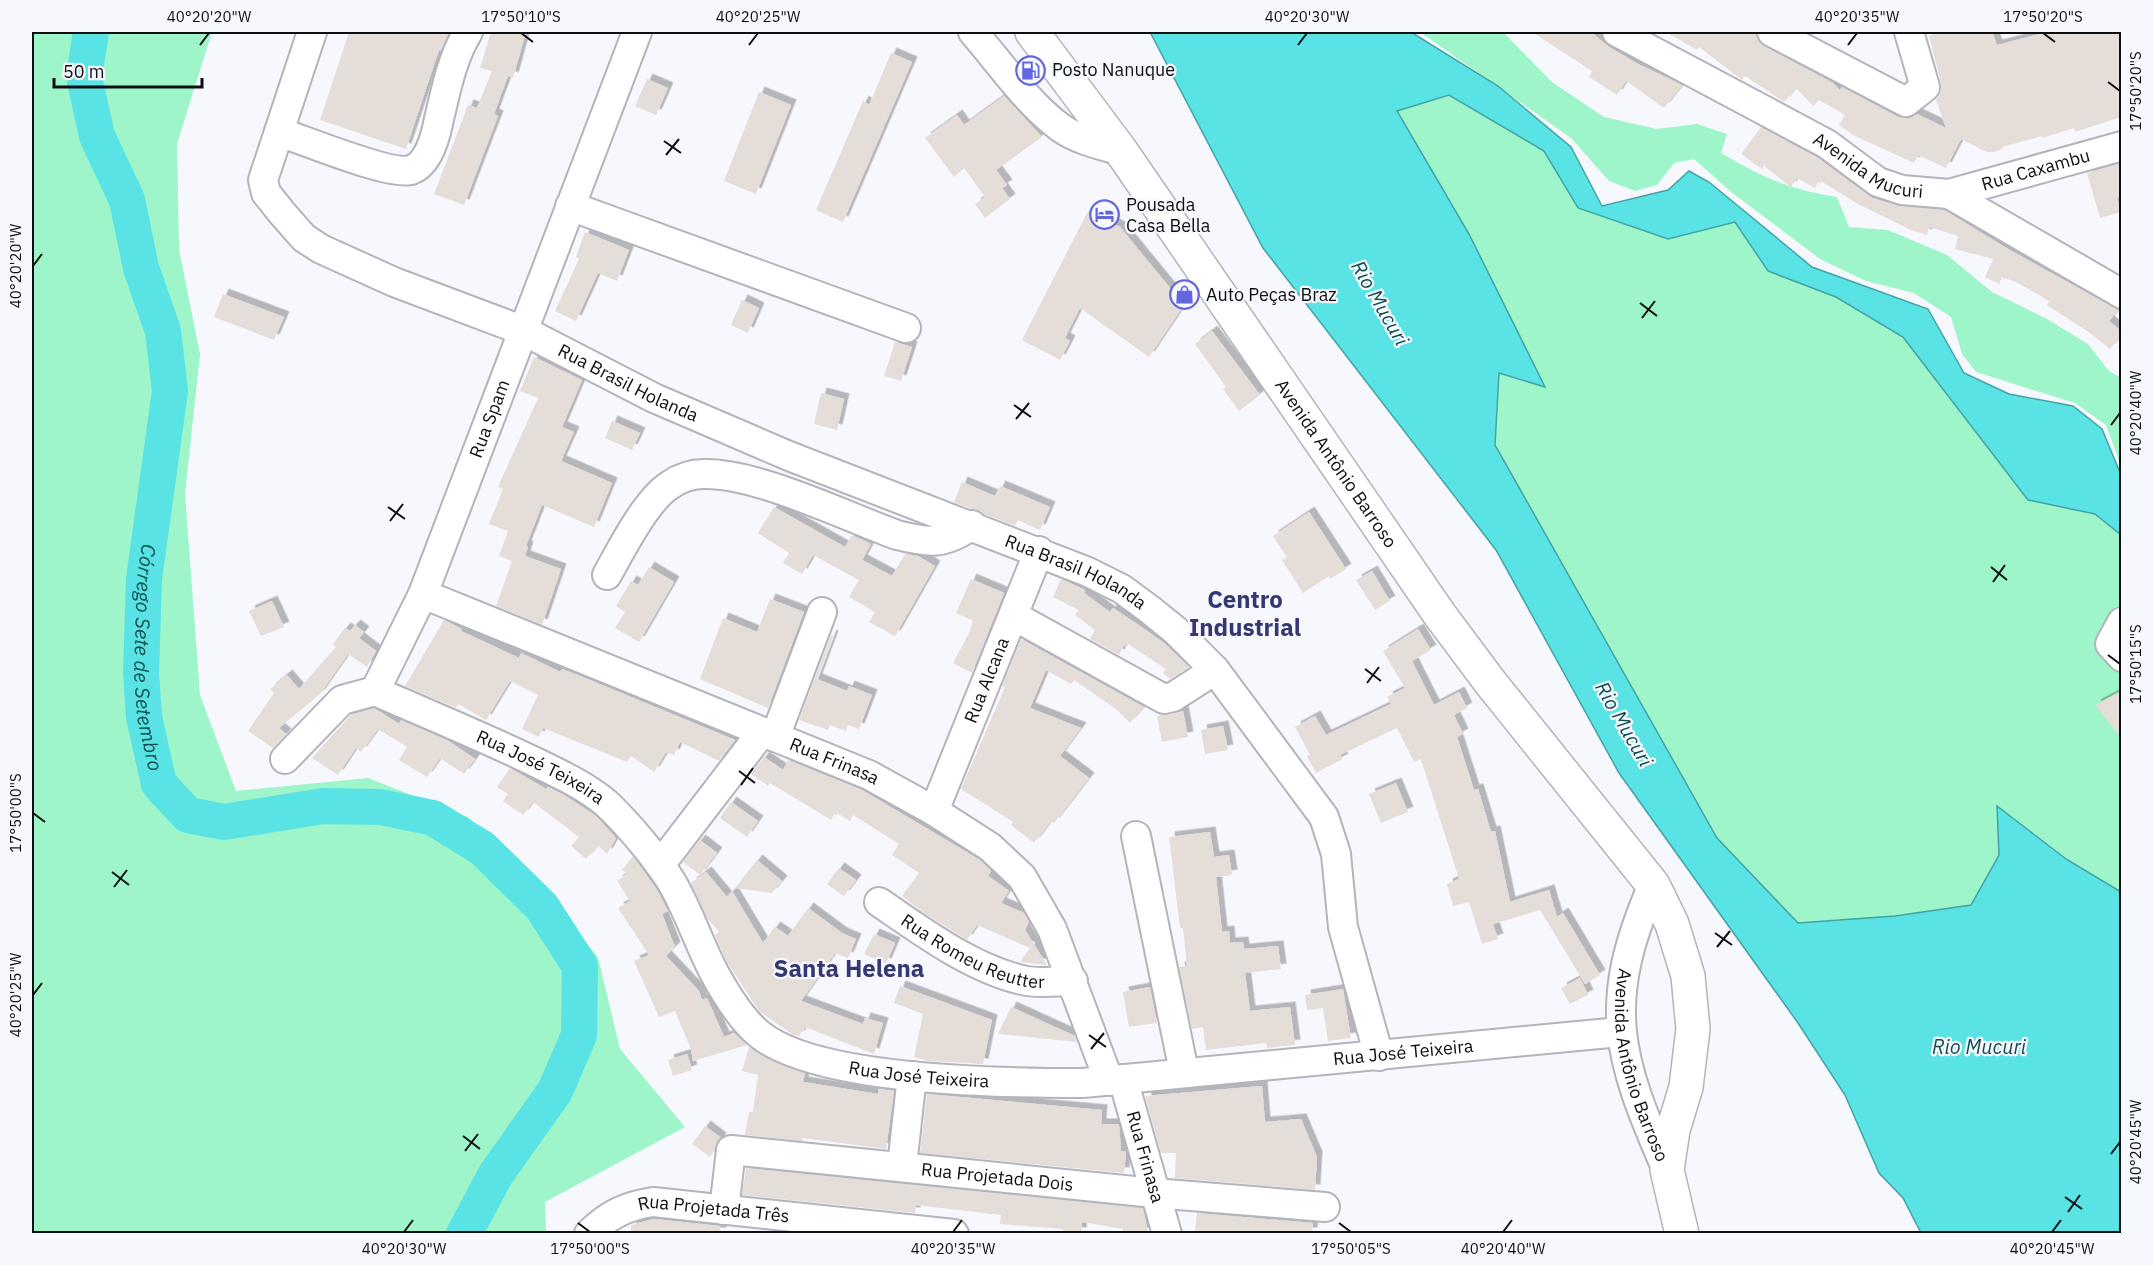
<svg xmlns="http://www.w3.org/2000/svg" width="2153" height="1265" font-family="'IBM Plex Sans',sans-serif">
<style>
.green{fill:#9df5c9}
.water{fill:#5ae3e4;stroke:#43a3a5;stroke-width:1.5}
.lines{fill:none;stroke-linecap:round;stroke-linejoin:round}
.river{stroke:#5ae3e4;stroke-width:36}
.building{fill:#e5ddd8;filter:url(#shadow)}
.minor-casing{stroke:#b3b4bc;stroke-width:32}
.major-casing{stroke:#b3b4bc;stroke-width:36}
.minor{stroke:#fff;stroke-width:28}
.major{stroke:#fff;stroke-width:33}
.ticks{fill:none;stroke:#0e0f11;stroke-width:2}
.labels{text-anchor:middle;stroke-width:4.5;stroke-linejoin:round;paint-order:stroke}
.poi-label{font-size:18px;fill:#0e0f11;stroke:#f7f8fe;text-anchor:start}
.street-label{font-size:18px;fill:#0e0f11;stroke:#f7f8fe}
.water-label{font-size:20px;font-style:italic;fill:#104d4e;stroke:#f7f8fe}
.district-label{font-size:24px;font-weight:bold;fill:#343772;stroke:#f7f8fe}
.neatline{fill:none;stroke:#0e0f11;stroke-width:2}
.ticks-label{font-size:15px;text-anchor:middle;fill:#0e0f11}
</style>
<defs>
<filter id="shadow"><feDropShadow dx="5.5" dy="-5.5" stdDeviation="0" flood-color="#0004"/></filter>
</defs>
<rect width="100%" height="100%" fill="#f7f8fe"/>
<path class="green" d="M32,32h180l-35,112 2,105 21,105 -15,140 15,201 36,96 132,-13 100,39 72,70 58,70 22,92 65,78 -140,75 1,31h-514z
M1420,32h83l49,50 52,35 53,12 40,-5 30,10 -6,19c43,25 66,36 116,44l12,30 39,3 59,25 45,37 55,27 41,25 20,26 13,8v88l-15,-41 -31,-22 -99,-31 -14,-18 -11,-37 -37,-24 -48,-12 -46,-22 -90,-68 -36,-32 -20,4 -17,22 -22,6 -26,-10 -38,-43z
M1449,95l95,56 34,57 89,31 68,-17 33,49 68,26 67,40 125,163 67,14 26,21v357l-55,-33 -69,-52 2,48 -28,50 -76,11 -97,7 -81,-85 -222,-393 4,-72 46,13 -149,-275z"/>
<path class="water" d="M1150,32h261l87,54 73,61 31,59 66,-16 21,-19 20,11 103,85 116,42 36,64 45,21 64,12 29,23 19,46v60l-26,-21 -67,-14 -125,-163 -67,-40 -68,-26 -33,-49 -67,17 -90,-31 -34,-57 -95,-56 -52,16 72,123 76,153 -46,-14 -4,72 222,393 81,85 97,-7 76,-11 28,-50 -2,-49 69,53 55,33v341h-200l-18,-35 -24,-25 -34,-78 -47,-72 -179,-250 -123,-223 -233,-302z"/>
<g class="lines">
<path class="river" id="s1" d="M91,32l-7,45 13,59 30,64 14,68 22,63 7,60 -26,188 -3,94 3,44 15,67 29,31 36,7 99,-16 58,1 52,11 49,30 60,59 38,59 -1,69 -24,56 -59,83 -32,60"/>
</g>
<path class="building" d="M349,32h100l-8,19 -2,-1 -33,99 -86,-29z
M491,32h35l-13,46 -5,-2 -14,38 4,2 -34,89 -30,-11 34,-89 9,3 15,-37 -12,-3z
M1532,32h59l18,15 29,17 44,21 -18,23 -38,-27 -9,14 -28,-18 3,-6z
M1666,32h90l2,8 6,6 69,37 7,7 2,-3 56,30 10,1 9,-4 29,14 -10,-28 5,-9v-8l-12,-47 8,-4h55l5,13 50,-13h74v85l-46,15 -1,-4 -32,10v-2l-40,11 1,2 -9,3h-7l-26,-13 -15,29 -28,-13 -4,8 -61,-28 -14,-10 6,-10 -26,-15 -6,6 -17,-18 -12,14 -39,-26 -3,4 -43,-33 -2,3z
M891,53l21,9 -69,160 -27,-12 47,-109 6,4z
M647,79l21,9 -12,27 -21,-9z
M759,92l32,13 -35,89 -32,-13z
M1004,96l38,41 -46,33 11,15 -5,3 8,11 -25,19 -10,-14 10,-7 -21,-29 -10,9 -29,-39 32,-23 7,10z
M1761,127l57,31 54,40 28,8 44,4 64,39 110,61 -9,11 12,10v5l-11,13 -20,-16 -43,-28 2,-4 -31,-18 -16,-6 -3,7 -14,-7 8,-18 -38,-10 3,-13 -29,-9 -2,8 -16,-5 -55,-27 -37,-23 -4,8 -18,-10 -6,9 -27,-21 -2,3 -21,-15z
M2121,163v33l-4,2 4,14 -21,6 -13,-45z
M1088,211l32,16 64,78 -35,52 -69,-49 -15,30 5,3 -10,19 -38,-20z
M585,232l44,18 -12,31 -19,-8 -22,48 -21,-10 24,-52 -3,-2z
M223,294l61,23 -10,23 -60,-23z
M742,300l17,8 -11,25 -17,-8z
M1212,331l48,64 -21,16 -16,-22 3,-2 -31,-43z
M895,342l17,5 -11,34 -17,-5z
M534,357l48,23 -20,47 12,5 -13,29 51,22 -18,44 -52,-22 -16,41 2,1 -3,9 36,13 -19,56 -46,-19 16,-45 -13,-5 9,-25 -19,-7 14,-35 -5,-2 40,-89 -18,-7z
M821,393l23,6 -7,31 -23,-6z
M612,421l28,12 -8,17 -27,-12z
M962,482l33,14 5,-10 50,21 -10,23 -22,-10 -3,6 -61,-24z
M774,507l71,40 7,-12 19,9 -9,16 30,16 13,-22 13,2 17,10 -40,70 -26,-14 6,-10 -26,-15 10,-17 -46,-25 -11,19 -19,-11 6,-10 -31,-20z
M1309,512l37,57 -16,10 -1,-3 -26,17 -21,-33 5,-3 -14,-21z
M649,567l25,15 -35,60 -24,-14 10,-16 -9,-6 15,-25 7,4z
M1372,571l18,30 -15,9 -19,-30z
M971,579l33,14 -32,80 -19,-10 17,-32 3,-10 -17,-8z
M1061,579l24,11 -1,3 26,19 3,-4 27,18 24,17 25,24 -19,12 -7,-6 3,-4 -38,-25 -1,3 -3,-2 -5,10 -29,-16 5,-9 -20,-15 4,-5 -26,-13z
M770,599l34,13 -36,96 -68,-29 23,-61 34,14z
M272,601l12,26 -23,9 -12,-25z
M444,620l18,9 -1,2 58,27 2,-5 39,19 2,-3 23,9 150,62 -16,21 -39,-19 -6,13 -8,-3 -12,20 -23,-16 -4,6 -84,-34 -4,9 -17,-8 16,-34 -28,-14 -24,39 -28,-16 -2,4 -51,-22z
M355,625l9,7 -5,6 17,13 -9,16 -19,-13 -28,40 -41,34 7,6 -13,14 -25,-17 26,-38 -4,-4 17,-14 12,14 37,-42 -3,-3 12,-16 5,3z
M1418,629l13,21 -19,11 22,44 25,-13 8,16 -13,7 9,19 -6,3 17,53 4,-1 13,43 4,-1 15,71 39,-12 8,27 6,-4 37,62 -15,9 -45,-74 -47,14 5,15 -16,5 -13,-42 -16,4 -6,-22 12,-5 -38,-120 -7,3 -17,-34 -57,27 3,4 -27,14 -9,-17 3,-1 -15,-28 20,-11 11,19 65,-31 -4,-7 18,-9 -22,-37z
M831,635l2,1 -16,43 30,12 2,-5 23,9 -13,34 -11,-4 -2,6 -16,-6 -2,5 -29,-10z
M1021,639l123,68 -14,16 -14,-14 -42,-29 -3,4 -25,-14 -16,38 51,20 -21,28 29,22 -35,45 -3,-2 -17,22 -23,-18 2,-3 -52,-33 44,-102 -3,-1z
M2121,691v47l-26,-33z
M374,708l25,16 2,-4 46,20 28,19 -11,15 -24,-16 -13,19 -28,-17 8,-13 -29,-18 -17,23 -5,-4 -18,27 -26,-17 39,-43z
M1183,711l5,26 -26,5 -5,-26z
M1223,726l5,24 -23,4 -4,-24z
M764,757l19,13 5,-10 74,30 118,70 11,11 -3,5 21,15 -8,12 23,10 5,9 -4,8 22,35 -27,-3 10,-14 -53,-23 -10,15 -43,-27 -22,-17 17,-23 -27,-18 7,-11 -46,-29 -3,6 -15,-9 -4,8 -61,-37 -2,3 -17,-12z
M510,768l36,21 2,-2 16,8 32,21 20,22 -9,16 -9,-9 -12,14 -15,-13 8,-9 -46,-35 -10,13 -20,-14 5,-7 -11,-7z
M1396,783l12,29 -27,11 -12,-29z
M731,802l27,19 -11,16 -27,-19z
M1210,832l4,25 15,-2 3,20 -16,2 6,55 7,-1 1,12 13,-1 1,7 34,-3 3,23 -36,4 5,38 40,-4 5,38 -28,3 -1,-5 -60,7 -3,-23 -11,2 -13,-62 8,-1 -4,-38h-3l-11,-91z
M700,840l17,13 -17,22 -17,-13z
M633,856l24,34 11,21 -6,3 13,33 -9,9 33,35 3,9 5,-2 17,39 10,-4 13,12 -54,16 -2,-12 -16,-38 -16,6 -25,-56 15,-6 -31,-47 12,-7 -13,-20 10,-7 -5,-4z
M757,860l25,21 -10,12 -37,-5z
M839,868l17,12 -12,16 -17,-12z
M706,872l21,25 5,-6 31,52 12,-16 13,9 20,-28 34,25 14,6 -8,19 -13,-5 -34,48 62,23 2,-6 18,5 -9,31 -69,-27 -6,9 -6,-1 -34,-24 -32,-49 -12,-27 4,-3 -12,-14 -16,-35z
M874,934l21,9 -9,21 -22,-10z
M1580,978l8,17 -18,9 -9,-16z
M900,986l92,34 -9,44 -55,-3 -14,-4 9,-43 -29,-11z
M1150,987l7,36 -28,4 -6,-35z
M1343,989l8,49 -23,3 -5,-33 -16,2 -2,-15z
M1011,1007l64,29 2,6 -79,-8z
M749,1047l30,17 26,9 -2,9 75,12v-5l16,2 -8,58 -84,-11v3l-57,-6 4,-23h4l5,-37 -16,-4z
M687,1054l5,16 -19,6 -5,-16z
M1262,1086l3,36 36,-3 16,38 -2,33 -140,-12 1,-25h-15l-16,-57z
M927,1094l175,16 -1,14h18l2,27 5,1 -2,21 -204,-20z
M705,1126l16,12 -11,19 -18,-13z
M746,1168l397,40 5,25h-25v-4l-41,-7 -1,11h-7l-11,-1v-3l-63,-5 1,-9 -85,-10 -1,8 -173,-18z
M1197,1213l116,10 -1,10h-117z
M654,1219l66,7 1,7h-90v-8z"/>
<g class="lines">
<defs>
<g id="minor">
<path id="s2" d="M312,32l-49,148 3,13 16,20 22,25 17,11 73,33 130,49 130,67 135,58 299,116 34,17 27,20 26,21 40,40 109,147 12,37 7,73 36,129"/>
<path d="M973,32c27,31 54,71 88,96 17,12 40,17 60,23"/>
<path id="s3" d="M1617,32l210,112 51,38 24,8 47,4 173,100"/>
<path d="M1772,32l134,70 19,-15 -16,-55"/>
<path d="M279,132c25,8 111,44 132,38 18,-6 25,-35 28,-51 7,-29 13,-61 29,-87"/>
<path id="s4" d="M1949,194l173,-48"/>
<path d="M570,206l336,122"/>
<path d="M607,575c14,-25 39,-75 63,-90 10,-7 23,-11 34,-11 53,-1 141,42 193,61 32,8 47,10 75,-10"/>
<path id="s5" d="M423,594l446,181 65,36 56,36 32,30 30,52 57,152"/>
<path d="M1014,616l150,83 9,-2 42,-27"/>
<path d="M2122,622l-12,22 12,13"/>
<path id="s6" d="M375,691c52,23 106,45 158,70 25,12 53,25 74,43 21,20 49,53 64,77 18,30 28,64 45,95 11,20 25,43 43,58 59,48 248,49 324,49l537,-51"/>
<path d="M775,737l47,-125"/>
<path id="s7" d="M285,759l57,-59 33,-9 48,-97 214,-562"/>
<path id="s8" d="M934,811l105,-260"/>
<path d="M1136,836l48,236"/>
<path d="M660,865l102,-133"/>
<path id="s9" d="M1653,885c-52,119 -36,171 14,285"/>
<path id="s10" d="M879,902c42,29 92,66 143,78 16,4 34,1 51,1"/>
<path id="s11" d="M1123,1079l44,155"/>
<path d="M902,1166l10,-90"/>
<path id="s12" d="M724,1210l7,-60 423,43 171,14"/>
<path id="s13" d="M589,1234c19,-19 37,-28 64,-32l301,32"/>
</g>
<g id="major">
<path id="s14" d="M1032,32l89,119 319,464 50,67 163,203 19,39 16,52 5,53 -7,58 -13,43 -6,40 15,64"/>
</g>
</defs>
<use href="#minor" class="minor-casing"/>
<use href="#major" class="major-casing"/>
<use href="#minor" class="minor"/>
<use href="#major" class="major"/>
</g>
<path class="ticks" d="M521,33l12,9M2043,33l12,9M200,45l9,-12M749,45l9,-12M1298,45l9,-12M1848,45l9,-12M2108,82l12,9M664,141l17,12M666,155l13,-16M33,266l9,-12M1640,303l17,13M1642,318l13,-17M1014,405l17,12M1016,419l13,-16M2111,425l9,-12M388,507l17,12M390,521l13,-17M1991,567l16,13M1993,582l12,-17M2108,655l12,9M1365,669l16,12M1367,683l12,-16M739,771l16,12M741,785l12,-17M33,813l12,9M112,872l17,13M114,887l13,-17M1715,933l17,12M1717,947l13,-16M33,995l9,-12M1089,1035l17,12M1091,1049l13,-16M463,1136l17,13M465,1151l13,-17M2111,1154l9,-12M2065,1197l17,12M2068,1212l12,-17M578,1223l12,9M1339,1223l12,9M404,1232l9,-12M953,1232l9,-12M1503,1232l9,-12M2052,1232l9,-12"/>
<defs>
<symbol id="fuel-ring" viewBox="-11 -11 22 22"><circle r="9.5" fill="#f7f8fe" stroke="#6466df" stroke-width="1.5"/><path d="M-5.5-6h7V0h2V4h1.3V-2.5L3-4.5l.8-.8L6-3V5H2.5V1h-1V6h-7ZM-4.2-4.7v3.2H.2V-4.7Z" fill="#6466df"/></symbol>
<symbol id="hotel-ring" viewBox="-11 -11 22 22"><circle r="9.5" fill="#f7f8fe" stroke="#6466df" stroke-width="1.5"/><path d="M-6-4.5h1.5V1H6V5H4.5V3h-9V5H-6ZM-4 0a1.8 1.8 0 1 1 3.6 0ZM.5 0V-2.5h3Q6-2.5 6 0Z" fill="#6466df"/></symbol>
<symbol id="shop-ring" viewBox="-11 -11 22 22"><circle r="9.5" fill="#f7f8fe" stroke="#6466df" stroke-width="1.5"/><path d="M-5-2.5h2.3a2.7 3.5 0 0 1 5.4 0H5L5.5 6h-11ZM-1.5-2.5h3a1.5 2.3 0 0 0-3 0Z" fill="#6466df"/></symbol>
</defs>
<g fill-rule="evenodd">
<use href="#fuel-ring" x="1014" y="54" width="33" height="33"/>
<use href="#hotel-ring" x="1088" y="198" width="33" height="33"/>
<use href="#shop-ring" x="1168" y="278" width="33" height="33"/>
</g>
<g class="labels">
<g class="poi-label">
<text x="1052" y="76">Posto Nanuque</text>
<text x="1126" y="211">Pousada<tspan x="1126" dy="21">Casa Bella</tspan></text>
<text x="1206" y="301">Auto Peças Braz</text>
</g>
<g class="street-label">
<text dy="6" stroke="none"><textPath href="#s3" startOffset="286">Avenida Mucuri</textPath></text>
<text dy="6" stroke="none"><textPath href="#s4" startOffset="90">Rua Caxambu</textPath></text>
<text dy="6" stroke="none"><textPath href="#s2" startOffset="584">Rua Brasil Holanda</textPath></text>
<text dy="6" stroke="none"><textPath href="#s7" startOffset="412">Rua Spam</textPath></text>
<text dy="6" stroke="none"><textPath href="#s14" startOffset="528">Avenida Antônio Barroso</textPath></text>
<text dy="6" stroke="none"><textPath href="#s2" startOffset="1070">Rua Brasil Holanda</textPath></text>
<text dy="6" stroke="none"><textPath href="#s8" startOffset="141">Rua Alcana</textPath></text>
<text dy="6" stroke="none"><textPath href="#s5" startOffset="444">Rua Frinasa</textPath></text>
<text dy="6" stroke="none"><textPath href="#s6" startOffset="182">Rua José Teixeira</textPath></text>
<text dy="6" stroke="none"><textPath href="#s10" startOffset="108">Rua Romeu Reutter</textPath></text>
<text dy="6" stroke="none"><textPath href="#s6" startOffset="1190">Rua José Teixeira</textPath></text>
<text dy="6" stroke="none"><textPath href="#s9" startOffset="188">Avenida Antônio Barroso</textPath></text>
<text dy="6" stroke="none"><textPath href="#s6" startOffset="704">Rua José Teixeira</textPath></text>
<text dy="6" stroke="none"><textPath href="#s11" startOffset="81">Rua Frinasa</textPath></text>
<text dy="6" stroke="none"><textPath href="#s12" startOffset="328">Rua Projetada Dois</textPath></text>
<text dy="6" stroke="none"><textPath href="#s13" startOffset="134">Rua Projetada Três</textPath></text>
</g>
<g class="water-label">
<text transform="translate(1380 303) rotate(60)" y="7">Rio Mucuri</text>
<text dy="7" stroke="none"><textPath href="#s1" startOffset="642">Córrego Sete de Setembro</textPath></text>
<text transform="translate(1624 724) rotate(60)" y="7">Rio Mucuri</text>
<text x="1979" y="1054">Rio Mucuri</text>
</g>
<g class="district-label">
<text x="1245" y="608">Centro<tspan x="1245" dy="28">Industrial</tspan></text>
<text x="849" y="977">Santa Helena</text>
</g>
</g>
<rect width="2153" height="1265" fill="none" stroke="#f7f8fe" stroke-width="66"/>
<path d="M54 78v9h148v-9" fill="none" stroke="#0e0f11" stroke-width="3"/>
<text x="63" y="78" font-size="18" fill="#0e0f11" stroke="#f7f8fe" stroke-width="4.5" paint-order="stroke">50 m</text>
<rect x="33" y="33" width="2087" height="1199" class="neatline"/>
<g class="ticks-label">
<text x="209" y="22">40°20'20"W</text>
<text x="521" y="22">17°50'10"S</text>
<text x="758" y="22">40°20'25"W</text>
<text x="1307" y="22">40°20'30"W</text>
<text x="1857" y="22">40°20'35"W</text>
<text x="2043" y="22">17°50'20"S</text>
<text transform="translate(2136 91) rotate(-90)" y="5">17°50'20"S</text>
<text transform="translate(16 266) rotate(-90)" y="5">40°20'20"W</text>
<text transform="translate(2136 413) rotate(-90)" y="5">40°20'40"W</text>
<text transform="translate(2136 664) rotate(-90)" y="5">17°50'15"S</text>
<text transform="translate(16 813) rotate(-90)" y="5">17°50'00"S</text>
<text transform="translate(16 995) rotate(-90)" y="5">40°20'25"W</text>
<text transform="translate(2136 1142) rotate(-90)" y="5">40°20'45"W</text>
<text x="404" y="1254">40°20'30"W</text>
<text x="590" y="1254">17°50'00"S</text>
<text x="953" y="1254">40°20'35"W</text>
<text x="1351" y="1254">17°50'05"S</text>
<text x="1503" y="1254">40°20'40"W</text>
<text x="2052" y="1254">40°20'45"W</text>
</g>
</svg>
